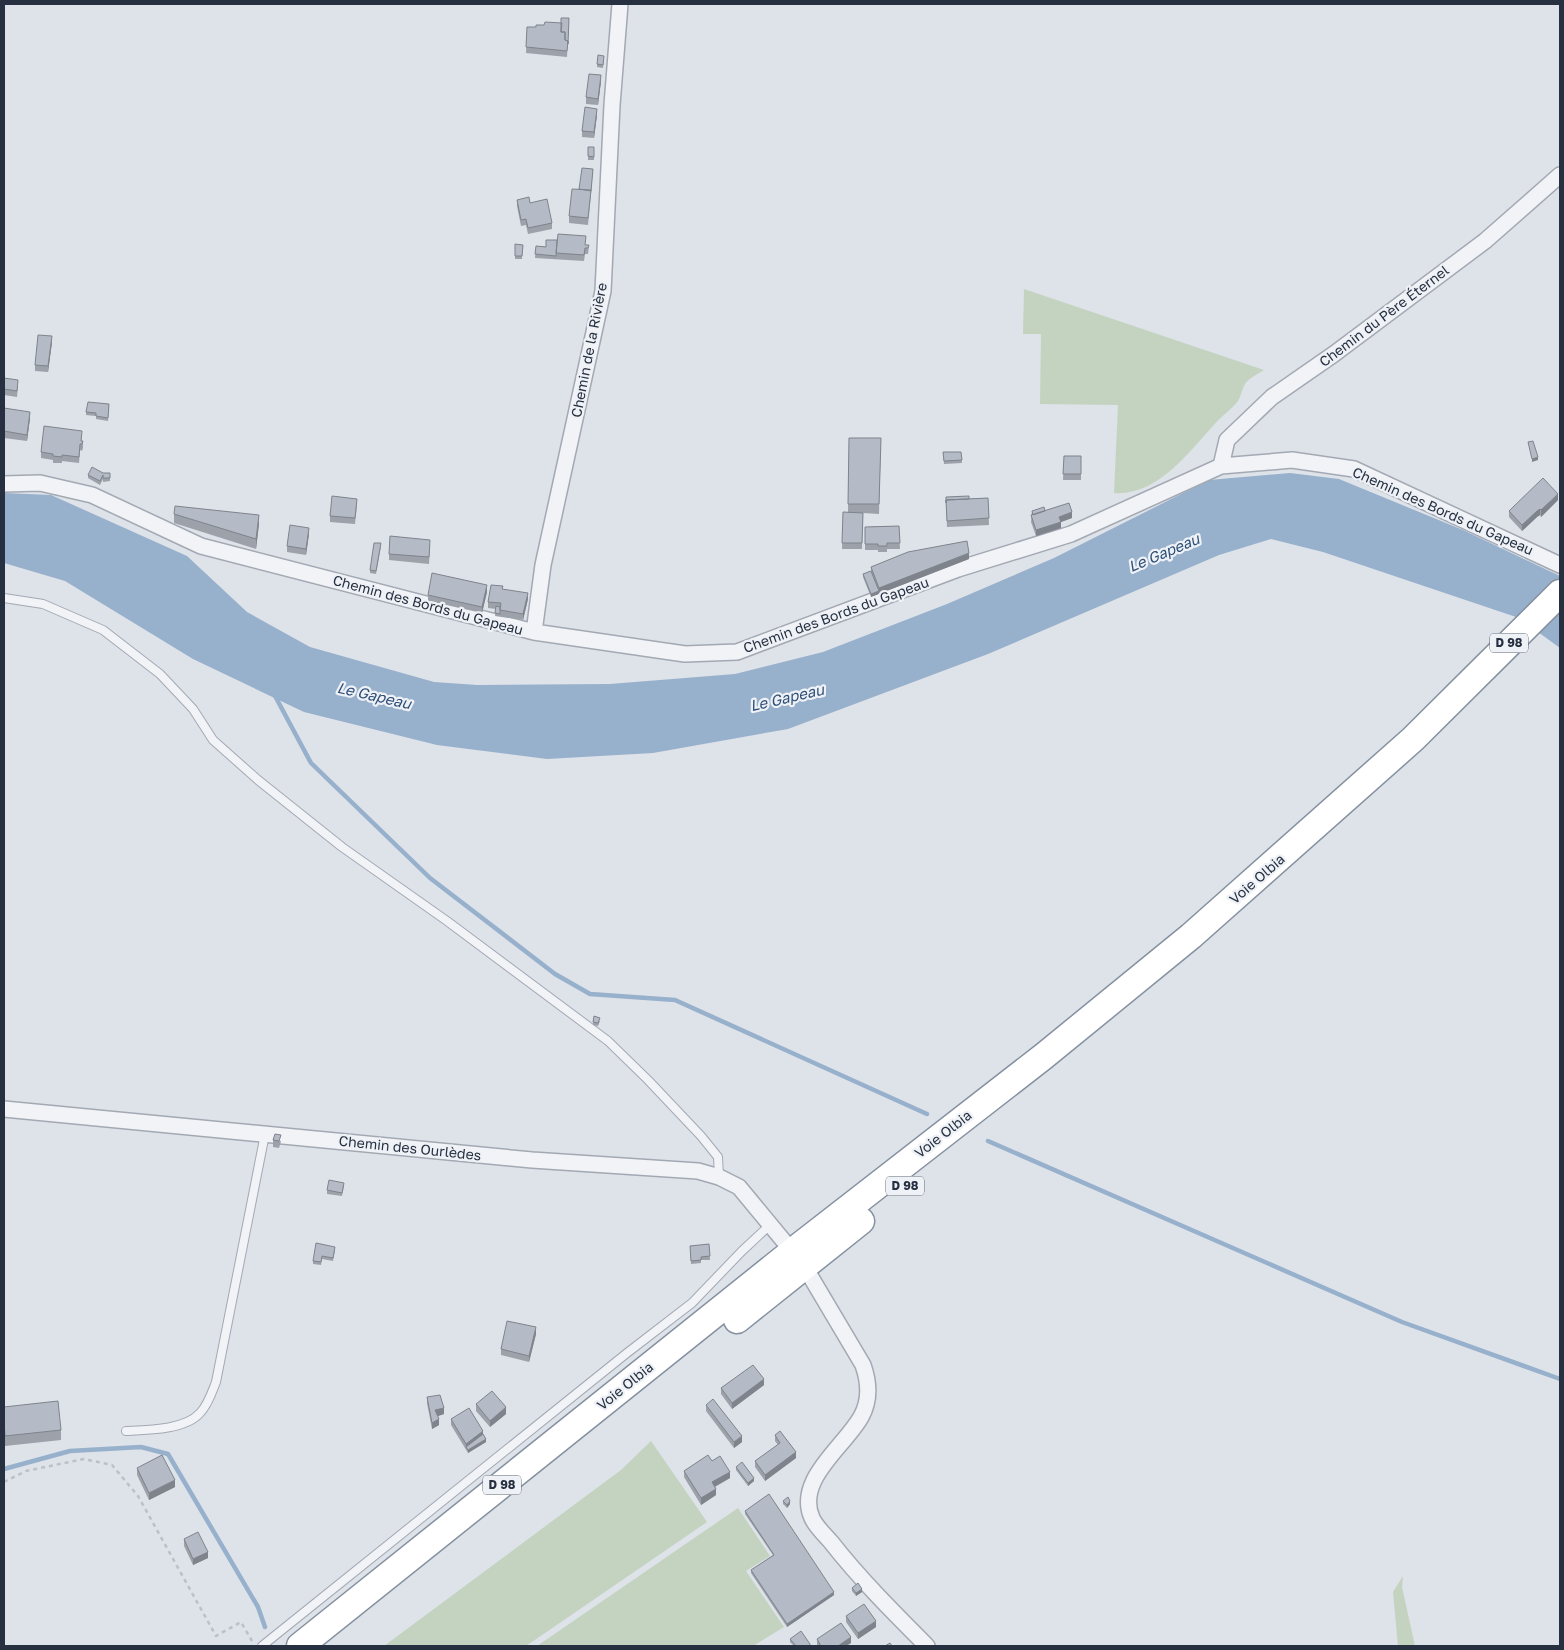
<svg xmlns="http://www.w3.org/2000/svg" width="1564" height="1650" font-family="'Golos Text',sans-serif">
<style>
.green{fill:#c4d3bf}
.water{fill:#97b0cb}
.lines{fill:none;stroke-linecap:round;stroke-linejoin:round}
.stream{stroke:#97b0cb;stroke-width:4.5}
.service-casing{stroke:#a3a9b3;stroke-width:10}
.minor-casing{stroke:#a3a9b3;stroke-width:18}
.trunk-casing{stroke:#8590a0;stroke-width:29}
.path{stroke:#bcc0c7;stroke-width:2.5;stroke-dasharray:4 4;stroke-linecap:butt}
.service{stroke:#f1f3f7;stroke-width:8}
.minor{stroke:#f1f3f7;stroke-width:15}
.trunk{stroke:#fff;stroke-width:26}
.wall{fill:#9ca1aa}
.shaded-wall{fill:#7f838b}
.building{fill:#b5bbc6;stroke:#7f838b}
.labels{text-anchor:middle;stroke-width:4.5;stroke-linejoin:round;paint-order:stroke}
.shield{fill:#eef1f6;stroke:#626a77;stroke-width:1}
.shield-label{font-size:12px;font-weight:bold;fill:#263040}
.street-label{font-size:14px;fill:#263040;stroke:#eef1f6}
.water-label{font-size:15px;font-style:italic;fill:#2e4f77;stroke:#eef1f6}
</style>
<rect width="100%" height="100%" fill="#dee2e9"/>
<path class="green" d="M1024,289l240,81c-6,4 -15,8 -19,14 -3,5 -4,12 -7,17 -7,9 -18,16 -25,25 -26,28 -56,70 -99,67l4,-88 -78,-1 1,-70h-18z
M651,1441l56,81 -181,124h-142l237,-176z
M738,1508l32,48 -24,15 38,56 -31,19h-216z
M1403,1576l-1,11 13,59h-17l-5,-54z"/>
<path class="water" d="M1290,473l49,6 124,51 97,46v72l-41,-30 -196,-66 -52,-13 -52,16 -231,99 -200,75 -135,24 -106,6 -110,-14 -133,-33 -111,-53 -128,-78 -61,-18v-70l47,2 136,61 60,56 63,35 124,35 43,3 133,-1 125,-10 88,-22 124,-48 107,-46 155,-78z"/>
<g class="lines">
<path class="stream" d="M274,694l37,69 119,115 125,96 35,20 85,6 252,114
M988,1141l414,181 158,57
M4,1469l66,-18 71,-4 27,7 90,153 7,20"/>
<defs>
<path id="service" d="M4,598l39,6 60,26 57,44 33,35 20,31 45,40 84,67 105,74 161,120 40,39 53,56 17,21 1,20
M126,1431c21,-1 59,-1 74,-18 8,-8 12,-21 16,-31l49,-248
M262,1646l365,-293 65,-50 50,-52 29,-27"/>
<path id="minor" d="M1221,466l6,-26 45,-43 62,-43 151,-113 75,-66
M4,484l36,-1 52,12 109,51 333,86 151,22 52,-2 221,-83 113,-35 150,-68 71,-6 62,9 206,96
M534,632l9,-67 60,-274 9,-186 8,-101
M4,1109l528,51 166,11 21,6 20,10 48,58
M809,1274l54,91c6,17 7,36 -2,52 -17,30 -66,63 -49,101 4,9 13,17 19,24 29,37 63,71 96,104"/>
<path id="trunk" d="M737,1320l124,-99
M300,1646l497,-398 247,-192 147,-120 222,-197 147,-146"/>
</defs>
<use href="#service" class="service-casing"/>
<use href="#minor" class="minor-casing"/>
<use href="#trunk" class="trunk-casing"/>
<path class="path" d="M4,1482l22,-11 58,-12 28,6 26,31 78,140 25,-14 11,19"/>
<use href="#service" class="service"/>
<use href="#minor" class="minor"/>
<use href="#trunk" class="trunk"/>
</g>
<path class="wall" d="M569,18l-2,39 -41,-4 1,-26h9l25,-4z
M604,59l-1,9 -6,-1v-3z
M601,81l-3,24 -12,-1v-7z
M597,115l-3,23 -12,-1v-6z
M588,147h6v13h-6z
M593,169l-2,25 -3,31 -19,-2v-7l10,-27z
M517,200l13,3 22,20v6l-24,5 -2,-9 -5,1 -4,-20z
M515,244l8,1 -1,14h-7z
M585,245h4l-1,9h-3l-1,7 -49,-3 1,-12 10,1z
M52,342l-4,30 -13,-1v-6z
M4,378l14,8 -1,11 -13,-2z
M109,404l-1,17 -12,-2v-3l-10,-1v-3z
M4,408l26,10 -3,23 -23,-3z
M82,437l-1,4h2v7l-1,3 -2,-1 -1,13 -17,-2v2h-9v-3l-12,-2v-6z
M849,438h32l-2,76 -16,-1 -1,36h-20l1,-37h5z
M943,452h18l1,11 -18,1z
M1064,456h17v24h-18z
M110,473v8l-7,1v-3l-3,6 -12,-7v-3z
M988,498l1,27 -42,2 -1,-21 23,-7z
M1558,500l-17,17 -1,-2 -3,2 -15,14 -13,-14v-6z
M357,505l-2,19 -25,-2v-6z
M1032,511h13l27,7 -11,4v6l-25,8 -5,-14z
M174,514l85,10 -3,25 -82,-26z
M899,526l1,23h-13v3h-9v-2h-13v-23z
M309,534l-3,21 -19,-3v-6z
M381,546l-5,28 -6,-1v-3z
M430,546l-1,18 -40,-4v-6z
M969,559l-98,38 -8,-20v-3l8,-3v-4z
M503,589l25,10 -5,21 -28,-4 1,-7 -8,-1v-6z
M487,592l-5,21 -54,-12v-6z
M600,1021l-2,5 -5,-1v-3z
M273,1140l8,1 -2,7 -6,-1z
M344,1186l-2,10 -15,-2v-4z
M709,1244l1,16h-9v3l-10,1 -1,-18z
M335,1250l-2,11 -11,-2 -1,6 -8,-1v-3z
M536,1334l-7,28 -28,-7v-6z
M764,1385l-32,24 -11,-15v-6z
M427,1397l17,17 -6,2 1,9 -7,4 -5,-26z
M476,1404l30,10 -16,13 -14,-16z
M706,1405l36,37 -8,6 -28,-37z
M4,1407l57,23v10l-56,6 -1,-15z
M451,1419l35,23 -18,11 -17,-28z
M775,1435l21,23 -31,23 -10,-14v-6l23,-16 -3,-4z
M712,1461l18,17 -15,9 1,8 -15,10 -17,-28v-6z
M736,1467l18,14 -6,5 -12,-16z
M137,1468l38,19 -26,13 -12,-25z
M783,1501l7,3 -3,4 -4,-4z
M745,1511l89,84 -47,32 -36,-54v-3l22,-15 -28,-41z
M184,1539l24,19 -15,7 -9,-19z
M852,1588l10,4 -6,4 -4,-5z
M846,1616l30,11 -18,12 -12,-17z
M790,1639l20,7h-16l-4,-4z
M817,1639l34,4 -5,3h-29z"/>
<path class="shaded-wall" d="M601,75v6l-3,24v-6z
M597,109v6l-3,23v-6z
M52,336v6l-4,30v-6z
M30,412v6l-3,23v-6z
M1538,457v3l-6,2v-3z
M1558,494v6l-17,17v-7z
M1540,509v6l-3,2 -15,14v-6l15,-14z
M1072,512v6l-11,4v6l-25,8v-6l23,-13z
M259,515v9l-3,25v-10z
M309,528v6l-3,21v-6z
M969,553v6l-98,38v-3l8,-3v-3z
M487,585v7l-5,21v-6z
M528,593v6l-5,21v-6z
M536,1327v7l-7,28v-6z
M764,1379v6l-32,24v-6z
M506,1407v7l-16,13v-6z
M444,1408v6l-9,3v-7z
M439,1419v6l-7,4v-6z
M483,1431v7l-17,9v-3z
M742,1436v6l-8,6v-6z
M486,1439v3l-18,11v-3z
M796,1452v6l-31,23v-6z
M730,1472v6l-18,10v-6z
M754,1478v3l-6,5v-3z
M175,1480v7l-26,13v-7z
M716,1489v6l-15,10v-7z
M790,1501v3l-3,4v-3z
M208,1552v6l-15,7v-6z
M862,1589v3l-6,4v-3z
M834,1592v3l-47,32v-3z
M876,1621v6l-18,12v-6z
M851,1637v6l-5,3h-8z"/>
<path class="building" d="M561,18h8l-1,26v-3l-3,-1v-8h-4z
M545,22l17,1 -1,9h4v8l3,1 -1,10 -41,-4 1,-20h9v-2h8z
M598,55l6,1 -1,9 -6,-1z
M589,74l12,1 -3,24 -12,-2z
M585,107l12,2 -3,23 -12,-1z
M588,147h6v10l-6,-1z
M582,168l11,1 -2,22 -12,-2z
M572,189l19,1 -3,28 -19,-2z
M529,197l1,6 17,-4 5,24 -24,5 -2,-9 -5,1 -4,-20z
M558,234l28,2 -1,9h4l-1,3h-3l-1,7 -28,-2z
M546,240h11l-1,16 -21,-2 1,-8 10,1z
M515,244l8,1 -1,11h-7z
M38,335l14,1 -4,30 -13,-1z
M4,378l14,2 -1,11 -13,-2z
M88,402l21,2 -1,14 -12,-2v-3l-10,-1z
M4,408l26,4 -3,23 -23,-4z
M44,426l38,5 -1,10h2l-1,3h-2l-1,13 -17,-2v2l-9,-1v-2l-12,-2z
M849,438h32l-2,66h-31z
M1533,441l5,16 -6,2 -4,-17z
M943,452h18l1,8 -18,1z
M1064,456h17v18h-18z
M92,467l11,6h7v5h-7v-3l-3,6 -12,-6z
M1543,478l15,16 -17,16 -1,-1 -3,2 -15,14 -13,-14z
M332,496l25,3 -2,19 -25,-2z
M969,496v3l-23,1v3v-6z
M988,498l1,20 -42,3 -1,-21z
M1069,503l3,9 -13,5 2,5 -25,8 -5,-15z
M175,506l84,9 -3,24 -82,-25z
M1044,507l1,4 -12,4 -1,-4z
M843,512l20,1 -1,30h-20z
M290,525l19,3 -3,21 -19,-3z
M899,526l1,17h-13v3h-9v-2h-13v-17z
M390,536l40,4 -1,17 -40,-3z
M967,541l2,12 -90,35 -8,-21 37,-15z
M374,543h7l-5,28 -6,-1z
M871,571l8,20 -8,3 -8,-20z
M432,573l55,12 -5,22 -54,-12z
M491,585l12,1 -1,3 26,4 -5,21 -23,-4 1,-7 -13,-1z
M496,606l4,1v7l-5,-1z
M594,1016l6,2 -2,5 -5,-1z
M275,1134l6,1 -2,6 -6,-1z
M329,1180l15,3 -2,10 -15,-3z
M316,1243l19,4 -2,11 -11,-2 -1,6 -8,-1z
M709,1244l1,12 -9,1v3l-10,1 -1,-15z
M507,1321l29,6 -7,29 -28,-7z
M753,1365l11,14 -32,24 -11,-15z
M492,1391l14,16 -16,14 -14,-17z
M440,1395l4,13 -9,2 4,9 -7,4 -5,-26z
M713,1399l29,37 -8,6 -28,-37z
M58,1401l3,29 -56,6 -1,-15v-14z
M469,1408l14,23 -17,13 -15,-25z
M780,1431l16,21 -31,23 -10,-14 25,-18 -5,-8z
M483,1434l3,5 -18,11 -2,-3z
M162,1455l13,25 -26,13 -12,-25z
M708,1455l4,6 8,-5 10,16 -18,10 4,7 -15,9 -17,-27z
M742,1462l12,16 -6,5 -12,-16z
M769,1494l65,98 -47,32 -36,-54 23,-15 -29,-44z
M788,1497l2,4 -3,4 -4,-4z
M198,1532l10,20 -15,7 -9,-20z
M858,1583l4,6 -6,4 -4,-5z
M864,1604l12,17 -18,12 -12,-17z
M841,1623l10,14 -13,9h-17l-4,-7z
M801,1631l9,13v2h-14l-6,-7z
M890,1643l2,3h-7z"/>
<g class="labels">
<g class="shield">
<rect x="1490" y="633.5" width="38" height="19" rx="4"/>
<rect x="886" y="1176.5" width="38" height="19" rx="4"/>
<rect x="483" y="1475.5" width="38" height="19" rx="4"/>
</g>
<g class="shield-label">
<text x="1509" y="647">D 98</text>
<text x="905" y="1190">D 98</text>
<text x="502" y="1489">D 98</text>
</g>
<g class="street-label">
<text transform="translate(1384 316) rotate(-37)" y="5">Chemin du Père Éternel</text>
<text transform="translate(589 350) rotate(-79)" y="5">Chemin de la Rivière</text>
<text transform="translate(1443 511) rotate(24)" y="5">Chemin des Bords du Gapeau</text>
<text transform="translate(428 605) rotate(15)" y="5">Chemin des Bords du Gapeau</text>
<text transform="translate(836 615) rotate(-20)" y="5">Chemin des Bords du Gapeau</text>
<text transform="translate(1257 879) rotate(-41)" y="5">Voie Olbia</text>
<text transform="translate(943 1134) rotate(-38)" y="5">Voie Olbia</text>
<text transform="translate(410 1148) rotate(6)" y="5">Chemin des Ourlèdes</text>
<text transform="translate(625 1386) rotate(-39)" y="5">Voie Olbia</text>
</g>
<g class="water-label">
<text transform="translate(1164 553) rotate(-23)" y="5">Le Gapeau</text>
<text transform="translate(374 696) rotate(13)" y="5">Le Gapeau</text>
<text transform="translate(787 698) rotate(-13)" y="5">Le Gapeau</text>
</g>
</g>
<rect width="1564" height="1650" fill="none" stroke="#263040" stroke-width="10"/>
</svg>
